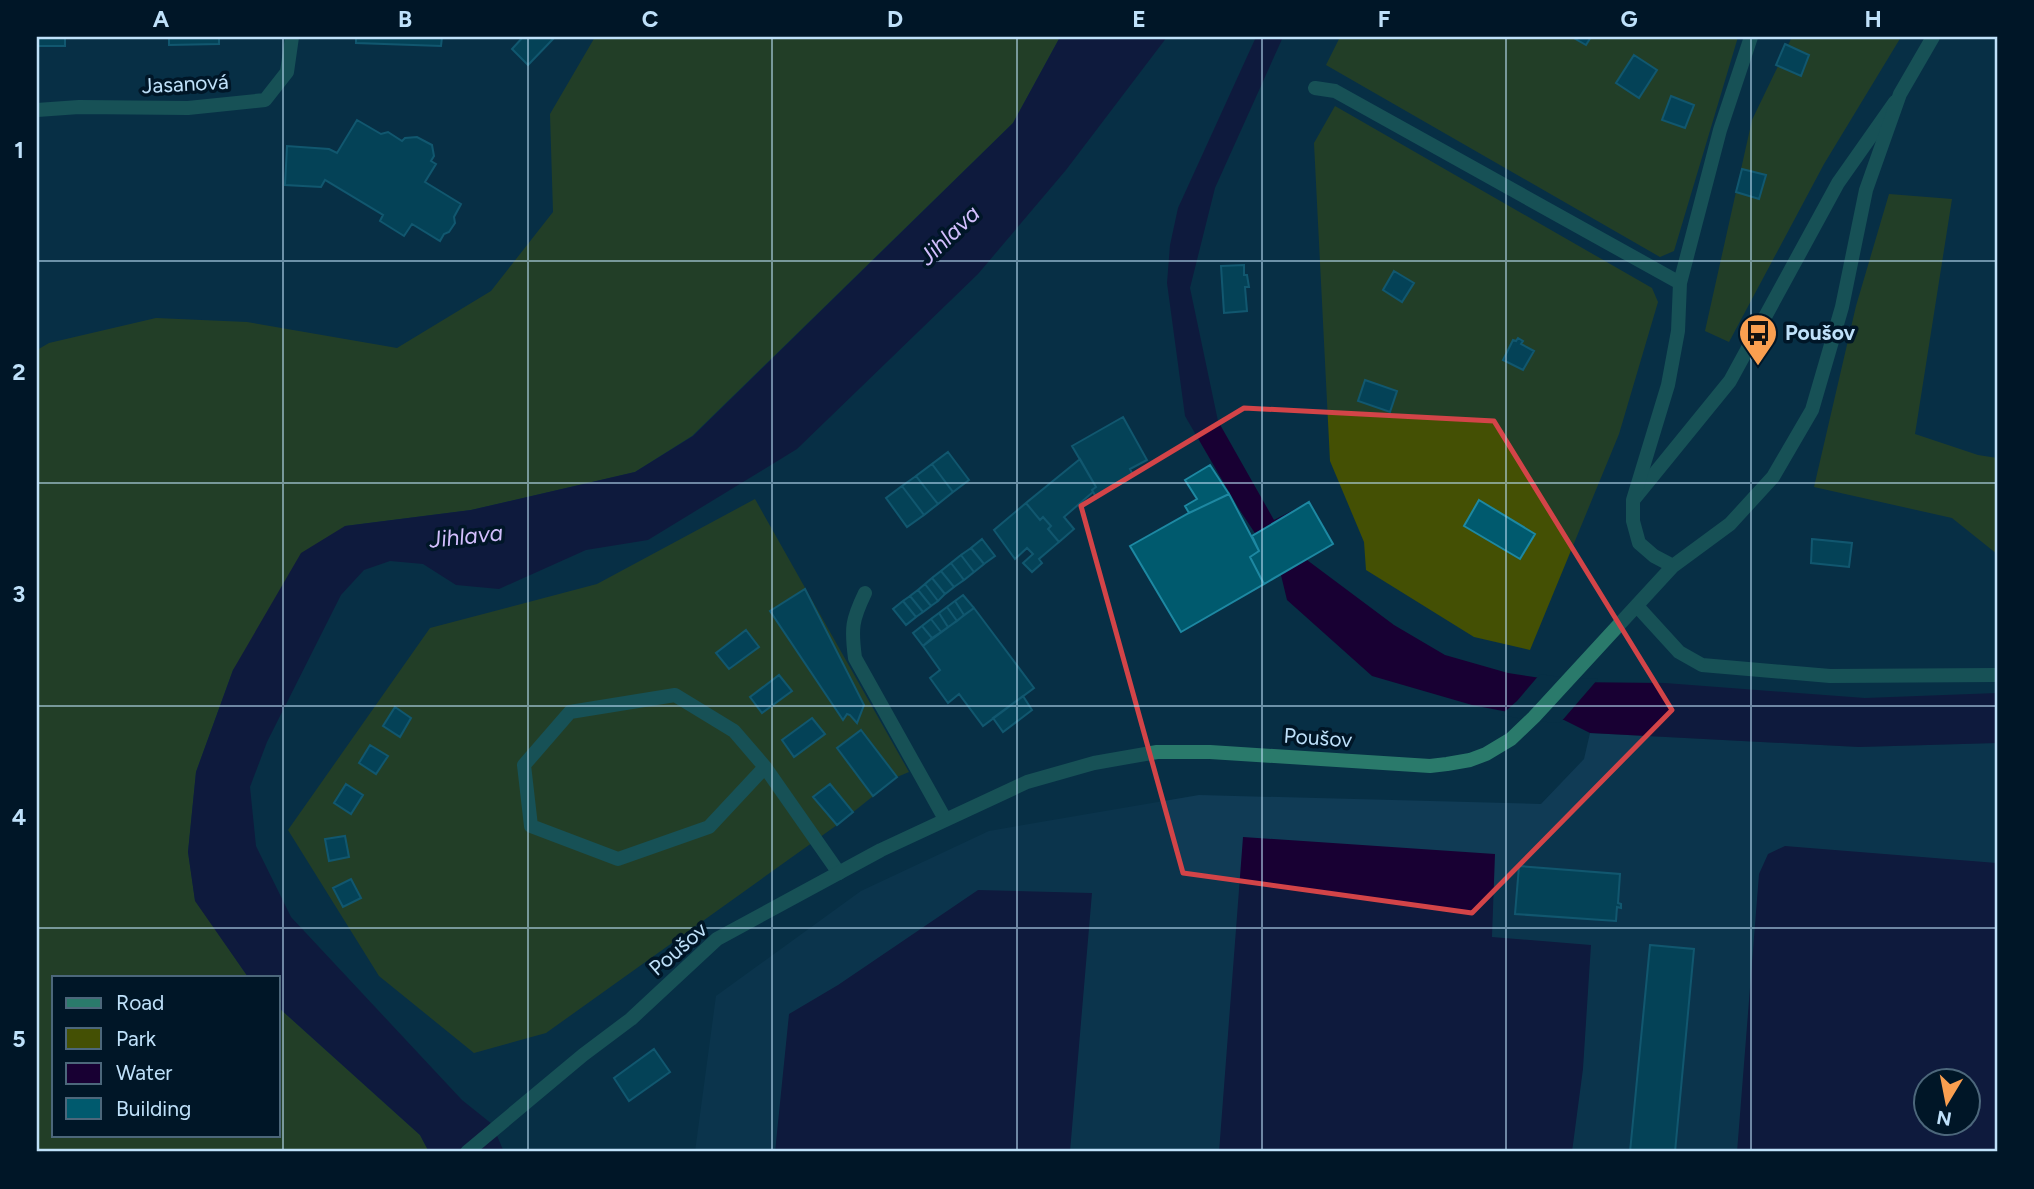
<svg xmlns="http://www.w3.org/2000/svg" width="2034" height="1189" font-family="Figtree,sans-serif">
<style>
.built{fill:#103b55;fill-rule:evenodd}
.green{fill:#445004}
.water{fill:#180033;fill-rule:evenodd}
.pier{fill:#072f45}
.building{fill:#005a6e;stroke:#1d88a2;stroke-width:2}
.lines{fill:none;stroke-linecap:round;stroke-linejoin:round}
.service{stroke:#2a7a6b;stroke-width:14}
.minor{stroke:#2a7a6b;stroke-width:14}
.marked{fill:none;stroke:#d34448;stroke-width:5;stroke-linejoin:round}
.grid{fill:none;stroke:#bfe1fa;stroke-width:2;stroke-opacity:0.55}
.labels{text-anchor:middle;stroke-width:7;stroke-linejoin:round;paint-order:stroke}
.street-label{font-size:21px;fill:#bfe1fa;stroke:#001627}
.poi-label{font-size:21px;font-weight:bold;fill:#bfe1fa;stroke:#001627;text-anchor:start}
.water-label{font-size:23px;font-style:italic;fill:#d2bffd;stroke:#001627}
.neatline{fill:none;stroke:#bfe1fa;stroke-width:2.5}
.grid-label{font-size:23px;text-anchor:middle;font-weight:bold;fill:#bfe1fa}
</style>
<rect width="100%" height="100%" fill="#072f45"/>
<path class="built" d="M1590,733l269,14 138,-4v409h-1302l21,-156 145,-105 128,-60 210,-36 342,9 43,-45zM1926,1080h42v42h-42z"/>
<path class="green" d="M595,37h465l-47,86 -321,313 -57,36 -164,38 -126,16 -112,144 -37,102 -8,80 7,48 53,77h-194v158h224v-128l142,128 9,17h-392v-802l12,-7 107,-25 91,4 150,26 94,-57 62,-79 -3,-98z
M1340,37h398l-64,214 -14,6 -334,-192z
M1792,37h109l-77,127 -95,178 -24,-11 47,-211z
M1335,106l317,182 6,14 -39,132 -89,216 -56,-13 -108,-67 -2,-28 -34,-81 -16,-318z
M1889,194l63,5 -37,235 63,21 19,3v96l-45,-36 -138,-31 42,-181z
M755,499l154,273 -12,5 -60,48 -291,208 -72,20 -95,-77 -91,-146 142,-202 167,-44z"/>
<path class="water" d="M1060,37h107l-101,133 -88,104 -181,175 -149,91 -62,10 -87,39 -43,-4 -33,-21 -33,-3 -26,9 -23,25 -74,147 -17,45 6,59 35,71 171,183 30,24 12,28h-75l-9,-17 -142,-128v-30h-30l-53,-76 -7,-49 8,-80 37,-102 68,-117 44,-27 126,-16 164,-38 58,-36 320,-313z
M1256,37h27l-68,151 -25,100 28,133 56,99 35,-18 24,42 -26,16 87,65 51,30 63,18 59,9 98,1 200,15 132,-5v50l-138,4 -269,-14 -26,-13 -30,-3 -62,-12 -100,-29 -85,-76 -7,-29 -41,-62 -54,-93 -18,-133 3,-38 8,-37z
M1243,837l252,17 -3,83 99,8 -8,124 -11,83h-353z
M1785,846l212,17v289h-260l22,-278 9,-20zM1968,1080v42h-42v-42z
M978,890l114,3 -22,259h-295l14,-138 49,-29z"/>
<path class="pier" d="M1540,674l27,4 31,1 -38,44 -26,-2 -33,-6 16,-14z"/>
<path class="building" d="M37,37h47h-19v9h-28z
M169,37h50v7l-50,1z
M356,37h86l-1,9 -85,-3z
M523,37h32l-27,28 -16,-16z
M1572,37h19l-5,8z
M1785,44l24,11 -8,21 -25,-11z
M1634,55l23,15 -18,28 -23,-15z
M1671,96l23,9 -9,23 -23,-8z
M357,120l24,14 7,-2 14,9 3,-3 12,-1 15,8 2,11 -3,5 5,3 -11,18 36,22 -7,13 1,6 -6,9 -5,2 -4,7 -28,-17 -8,12 -24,-15 3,-6 -58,-35 -4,7 -36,-2 2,-39 42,3 8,4z
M1742,169l24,6 -7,24 -23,-7z
M1244,265v10h3l2,12h-4l2,24 -23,2 -3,-47z
M1394,271l20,12 -12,19 -19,-12z
M1518,338l5,3 -2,3 13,7 -11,19 -20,-10 10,-20 3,1z
M1365,380l32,11 -7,21 -32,-11z
M1123,417l24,43 -17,9 3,6 -37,22 -4,-7 4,-3 -24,-41z
M948,452l21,28 -16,12 -21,-28z
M1080,459l16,28 -4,3 1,2 -29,25 10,12 -15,13 -11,-13 3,-3 -8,-9 -3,3 -14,-17z
M932,464l21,28 -15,12 -22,-28z
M1210,465l19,29 -40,19 -4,-7 12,-7 -12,-19z
M916,476l22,28 -14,11 -22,-29z
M902,486l22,29 -17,12 -21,-29z
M1229,494l30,57 -9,6 14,27 -83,48 -51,-86 59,-33z
M1479,500l56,34 -15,25 -56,-33z
M1309,502l24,42 -69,40 -14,-27 9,-6 -7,-15z
M1026,503l14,17 3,-3 8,9 -3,3 11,13 -20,17 3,4 -10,9 -9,-9 10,-9 -6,-6 -12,11 -21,-29z
M982,539l13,17 -11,8 -13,-16z
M1812,539l40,4 -3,24 -38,-4z
M971,548l13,16 -10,8 -13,-17z
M961,555l13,17 -10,8 -13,-17z
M951,563l13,17 -10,7 -13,-16z
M941,571l13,16 -9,7 -13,-16z
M932,578l13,16 -7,7 -13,-17z
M925,584l13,17 -7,5 -13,-16z
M805,589l59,116 -7,18 -7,-8 -3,-1 -4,6 -73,-109z
M918,590l13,16 -8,6 -13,-16z
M963,595l11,13 -10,7 -9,-14z
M910,596l13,16 -7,5 -13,-16z
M903,601l13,16 -10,8 -13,-16z
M955,601l9,14 -7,6 -10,-14z
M947,607l10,14 -9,6 -9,-14z
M974,608l60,80 -51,38 -24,-32 -11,9 -18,-25 10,-8 -17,-24z
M939,613l9,14 -7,5 -10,-13z
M931,619l10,13 -9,6 -10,-12z
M922,626l10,12 -9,8 -10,-13z
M746,630l13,17 -30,22 -13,-16z
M779,675l13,16 -30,22 -12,-16z
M1023,696l9,14 -29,22 -10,-14z
M395,707l16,11 -11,19 -17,-11z
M812,718l13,16 -31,23 -12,-17z
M861,730l36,47 -24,19 -36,-48z
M370,745l18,11 -12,18 -17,-11z
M346,784l17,11 -12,19 -17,-11z
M830,784l23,28 -16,13 -24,-28z
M345,836l4,21 -20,4 -4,-22z
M1519,866l101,8 -2,29 3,1v4l-4,-1 -1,14 -101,-7z
M351,879l10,19 -18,9 -10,-19z
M1650,945l44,4 -19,203h-45z
M654,1049l16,23 -41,29 -15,-23z"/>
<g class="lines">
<path class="service" d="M1634,499l96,-118 108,-198 57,-81
M765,767l-56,60 -91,32 -87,-33 -7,-61 46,-53 105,-17 59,36 31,36 74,106"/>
<path class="minor" d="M1315,88l20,3 345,192
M37,110l42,-3 109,1 77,-8 22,-28 5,-35
M1673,566l-19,-10 -15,-13 -6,-22v-21l35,-115 10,-54 2,-48 40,-153 31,-93
M865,593c-13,27 -14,35 -10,65l90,161
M1637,606l42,46 23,13 128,11 167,-1
M467,1152l116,-97 48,-36 86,-80 164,-89 146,-68 67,-19 63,-11h53l220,14 17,-2 23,-4 16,-6 25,-15 23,-22 139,-151 57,-42 43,-47 39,-67 30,-103 24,-117 34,-96 33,-57"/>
</g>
<path d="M0 0H2034V1189H0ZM1244,408l250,13 178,289 -200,203 -289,-40 -102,-367z" fill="#072f45" fill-opacity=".55" fill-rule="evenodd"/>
<path class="marked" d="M1244,408l250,13 178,289 -200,203 -289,-40 -102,-367z"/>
<path class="grid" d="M283,37v1115M528,37v1115M772,37v1115M1017,37v1115M1262,37v1115M1506,37v1115M1751,37v1115M37,261h1960M37,483h1960M37,706h1960M37,928h1960"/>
<defs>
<symbol id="bus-pin" viewBox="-11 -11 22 30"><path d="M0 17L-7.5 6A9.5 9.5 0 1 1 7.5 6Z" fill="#fa9f50" stroke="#001627"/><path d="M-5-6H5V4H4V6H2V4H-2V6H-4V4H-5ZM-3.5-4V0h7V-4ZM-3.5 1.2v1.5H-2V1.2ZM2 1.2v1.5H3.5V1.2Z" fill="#111"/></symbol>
</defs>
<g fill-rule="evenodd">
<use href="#bus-pin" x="1736" y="311" width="44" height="60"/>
</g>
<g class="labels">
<g class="street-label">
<text transform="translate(185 84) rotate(-3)" y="7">Jasanová</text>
<text transform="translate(1318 738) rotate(4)" y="7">Poušov</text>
<text transform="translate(678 949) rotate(-41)" y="7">Poušov</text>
</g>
<g class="poi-label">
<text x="1785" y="340">Poušov</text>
</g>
<g class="water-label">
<text transform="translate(949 235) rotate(-44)" y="8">Jihlava</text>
<text transform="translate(466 536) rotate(-6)" y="8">Jihlava</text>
</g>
</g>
<rect width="2034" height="1189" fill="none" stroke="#001627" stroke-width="77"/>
<rect x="52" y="976" width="228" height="161" fill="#001627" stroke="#4c677b" stroke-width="2"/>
<rect x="66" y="998" width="35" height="10" fill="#2a7a6b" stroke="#4c677b" stroke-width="2"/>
<text x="116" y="1010" font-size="21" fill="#bfe1fa">Road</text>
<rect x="66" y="1028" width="35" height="21" fill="#445004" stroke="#4c677b" stroke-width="2"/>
<text x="116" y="1046" font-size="21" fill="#bfe1fa">Park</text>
<rect x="66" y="1063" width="35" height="21" fill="#180033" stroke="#4c677b" stroke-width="2"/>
<text x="116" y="1080" font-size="21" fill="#bfe1fa">Water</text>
<rect x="66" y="1098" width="35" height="21" fill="#005a6e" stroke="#4c677b" stroke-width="2"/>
<text x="116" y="1116" font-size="21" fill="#bfe1fa">Building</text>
<g transform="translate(1947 1102) rotate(190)"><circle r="33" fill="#001627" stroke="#4c677b" stroke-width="2"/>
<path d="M0-5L12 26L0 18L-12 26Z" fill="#fa9f50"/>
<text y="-10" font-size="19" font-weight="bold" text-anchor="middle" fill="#bfe1fa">N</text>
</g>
<rect x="38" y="38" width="1958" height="1112" class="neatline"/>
<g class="grid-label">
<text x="161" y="27">A</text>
<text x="405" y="27">B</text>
<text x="650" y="27">C</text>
<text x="895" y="27">D</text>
<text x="1139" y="27">E</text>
<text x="1384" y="27">F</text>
<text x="1629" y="27">G</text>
<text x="1873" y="27">H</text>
<text x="19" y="158">1</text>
<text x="19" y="380">2</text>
<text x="19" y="602">3</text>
<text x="19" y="825">4</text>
<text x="19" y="1047">5</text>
</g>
</svg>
